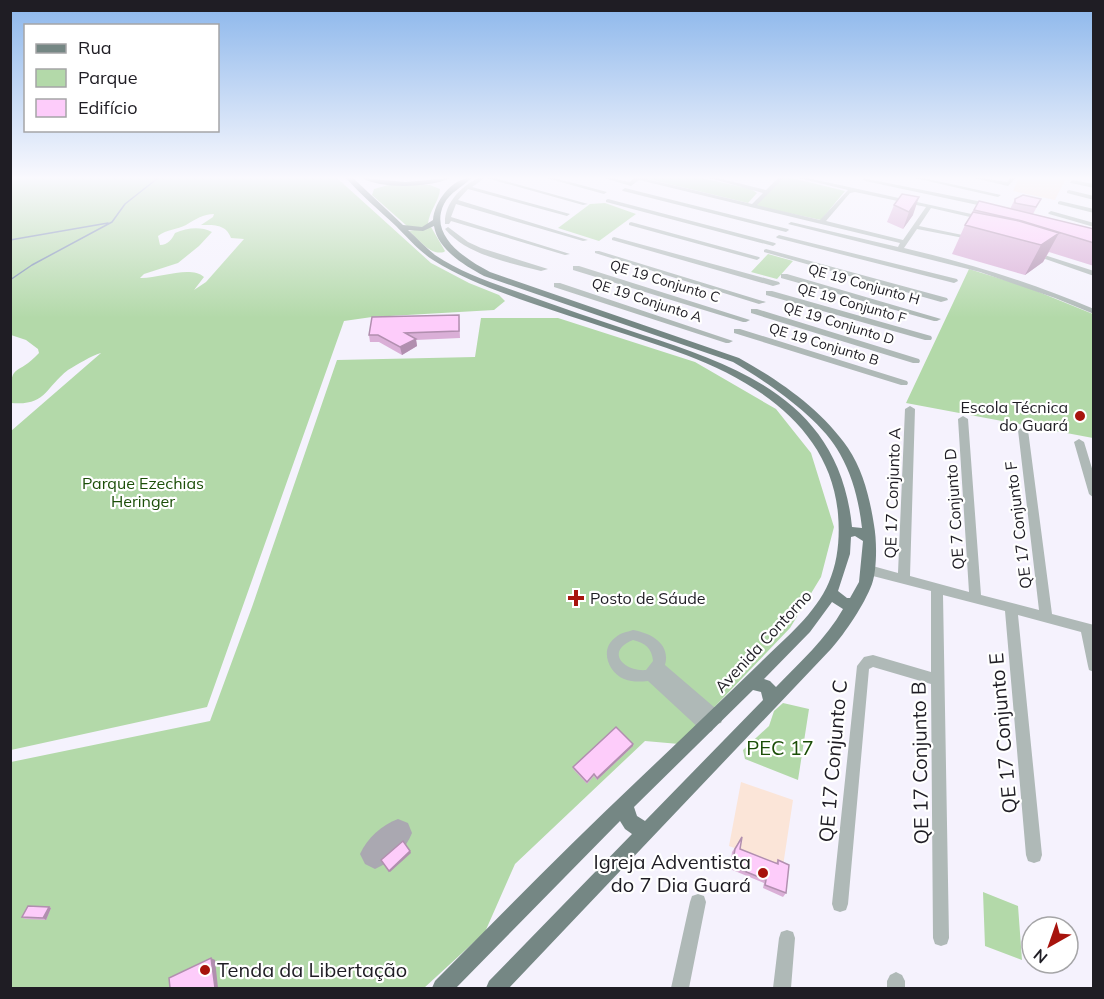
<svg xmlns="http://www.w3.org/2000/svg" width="1104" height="999" font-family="Mulish,sans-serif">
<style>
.education{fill:#fbe5d8}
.green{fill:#b3d9a9;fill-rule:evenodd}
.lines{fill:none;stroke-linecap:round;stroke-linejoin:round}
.stream{stroke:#798bb2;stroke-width:1.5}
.taxiway{fill:#aaa8b1;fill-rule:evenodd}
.minor{fill:#afb9b7;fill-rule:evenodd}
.major{fill:#758784;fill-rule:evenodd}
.wall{fill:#daafd7}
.shaded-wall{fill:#b18faf}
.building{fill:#fdccfa;stroke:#b18faf;stroke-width:1.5}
.poi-dot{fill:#a7130d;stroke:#fff;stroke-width:2}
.labels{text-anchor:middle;stroke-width:4.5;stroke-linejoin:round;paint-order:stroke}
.far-street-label{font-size:14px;fill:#1f1d24;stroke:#fff}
.poi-label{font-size:16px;fill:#1f1d24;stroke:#fff;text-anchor:end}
.park-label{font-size:16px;fill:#1b4e08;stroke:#fff}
.street-label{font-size:16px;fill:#1f1d24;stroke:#fff}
.near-street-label{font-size:20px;fill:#1f1d24;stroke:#fff}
.near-park-label{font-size:20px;fill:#1b4e08;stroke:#fff}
.near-poi-label{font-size:20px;fill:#1f1d24;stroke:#fff;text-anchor:end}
</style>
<rect width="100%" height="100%" fill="#f5f2fd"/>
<path class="education" d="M1019,178h47l-11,22 -42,-9z
M741,782l52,18 -10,66 -54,-20z"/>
<path class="green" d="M10,178h327l94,85 38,20 30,12 6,6 -11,9 -122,7 -28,4 -137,386 -196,43v-319l90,-78c-10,3 -23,11 -33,17 -23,18 -22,36 -57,33 -1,-44 4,-24 28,-50l-1,-4 -12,-9 -15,-5zM214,214l-1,3 -12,8c13,0 25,-1 30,13l13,1 -38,43 -12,8 10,-13c-14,-12 -46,2 -64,1l4,-4 34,-11 21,-17 13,-14c-12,-6 -25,-4 -37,1 -3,6 -7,12 -15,12l-2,-9c9,-7 19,-6 28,-11 10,-6 17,-11 28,-11z
M644,178h58l49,11 6,4 -9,10z
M782,178h10l53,13 -24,29 -65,-14 8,-13z
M388,185h42l10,4c0,11 -11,22 -12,35l-4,4 -17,-2 -35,-31 2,-6z
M605,203l31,11 -37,27 -41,-13 32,-24z
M431,227l14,24 -1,1c-14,4 -25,-13 -35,-21z
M768,254l25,7 -16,18 -26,-7z
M969,269l55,17 69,28v124l-187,-35z
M481,318h77l137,44 81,47 35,44 23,74 -13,50 -31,51 -111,116 -34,-3 -130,123 -30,68 -61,56h-413v-226l199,-41 42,-114 85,-247 138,-3z
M783,703l26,6 -11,71 -53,-21 -2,-9 26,-24 5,-15z
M983,892l35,14 4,54 -37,-14z"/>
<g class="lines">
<path class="stream" d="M10,240l98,-17
M10,280l22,-15 80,-43 13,-18 33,-26"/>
<path class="taxiway" d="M398,819l10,4 4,10c-6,16 -21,29 -37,36l-10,-5 -5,-10c7,-16 22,-29 38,-35z"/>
<path class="minor" d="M478,178h7l-13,9 98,27 -3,2 -99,-27 -10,11 130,40 -5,1 -127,-37 -5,13 119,37 -5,1 -114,-34 -2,3h-4c-1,-21 16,-37 33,-46z
M486,178h9l93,26 -5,1z
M546,178h9l52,14 -3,2z
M603,178h9l18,4 3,-4h10l109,26 11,-11 -54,-15h9l48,12 12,-12h6l-27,27 63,15 28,-30 -50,-12h10l177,39 1,1 -3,2 -52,-12 -12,18 58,12 -3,2 -57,-11 -13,19c65,15 128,35 190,61v5l-39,-16 -75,-26 -192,-48 3,-2 107,25 2,-4 -261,-63 -8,6zM855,192l71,15 -23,33 -77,-19 24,-28z
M863,178l129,26 3,2 -3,2 -127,-27 -2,-1z
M914,178h10l77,17 -3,2z
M973,178h11l23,4 3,-4h6l-8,8z
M1073,180l21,4v4l-23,-5 -1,-1z
M625,188l163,41 1,1 -3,2 -163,-41 -1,-1z
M1069,190l25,6v4l-27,-7v-2z
M608,199l167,44 1,1 -3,2 -167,-44v-2z
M1060,201l34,8v4l-36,-9v-2z
M1051,211l43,12v4l-45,-13 -1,-1z
M631,222l128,35 1,1 -3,2 -128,-35v-2z
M448,227l20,15 13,6 67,21 -7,2c-32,-9 -73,-15 -96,-42z
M779,235l178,44 1,2 -4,2 -177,-45 -1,-1z
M614,237l165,45 1,2 -7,2 -161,-46v-2z
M766,249l181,49 1,2 -7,2 -177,-50v-2z
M595,251h4l167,51 -7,2 -164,-51z
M1031,252h4l59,19v5l-63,-22z
M573,266h6l171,54 -4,2h-3l-170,-52z
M781,274h6l154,45 -4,2h-3l-153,-43z
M554,283h6l173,58 -4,2h-3l-172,-56z
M766,291h6l159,45 1,2 -1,2h-6l-159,-45z
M751,309h6l162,50 1,2 -1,2h-6l-162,-50z
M734,329h6l167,52 1,2 -1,2h-6l-167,-52z
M910,406l5,3 -5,167 59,16 -11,-173 5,-3 5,3 13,176 58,15 -21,-180 5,-3 5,3 24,184 42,11v47l-5,-2 -1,-4 -7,-34 -63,-17 24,240 -2,6 -6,2 -6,-2 -2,-6 -21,-244 -62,-16 6,343 -2,6 -6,2 -6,-2 -2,-6 -2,-254 -58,-17 -4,2 -21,235 -2,6 -6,2 -6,-2 -2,-6 25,-238 7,-9 9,-2 58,17v-81l-62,-16 -4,-2 -2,-3 2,-3 4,-2 29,8 7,-164z
M1079,439l5,3 10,33v23l-5,-4 -15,-52z
M633,630c18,3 38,14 32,35l56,48 2,5 -2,5 -5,1 -3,-1 1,3 -2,5 -5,2 -5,-2 -54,-50c-9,1 -16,1 -24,-2 -16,-7 -25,-30 -8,-42 4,-4 11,-5 17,-7zM633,640c12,3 19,8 20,21l-7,9c-23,2 -41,-19 -13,-30z
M698,894l6,2 2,6 -17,86h-18l19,-86 2,-6z
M787,930l6,2 2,6 -4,50h-18l6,-50 2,-6z
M896,972l6,3 3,6v7h-18v-7l3,-6z"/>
<path class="major" d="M346,178h7l50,47 19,2 11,-7c1,-18 19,-42 38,-42 -8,9 -21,14 -27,26 -16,32 23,56 46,68l249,86c41,23 82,51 109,90 15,22 22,51 26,77 3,16 3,45 -2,59 -8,21 -26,48 -41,65l-322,339h-23l3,-7 143,-147 -7,-5 -5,-8 -164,167h-24l3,-7c67,-67 133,-135 202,-200 41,-39 82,-78 123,-118 24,-24 55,-48 69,-81 9,-21 11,-45 9,-68 -7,-84 -80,-132 -152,-159 -51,-19 -104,-34 -155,-52 -34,-12 -68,-24 -98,-43 -14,-9 -26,-23 -37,-34 -17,-16 -35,-31 -50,-48zM434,226c4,24 30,39 50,50l249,86c34,20 88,56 107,92 13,23 19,48 22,74l-10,-1c-12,-122 -106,-159 -209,-192 -42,-14 -84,-28 -125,-43 -28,-10 -58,-20 -83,-37 -9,-7 -18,-17 -27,-25l15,1zM855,536l8,5 -4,41 -9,16h-3l-9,-7 12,-37 1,-17zM832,602l11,7c-17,30 -43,53 -67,78l-6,-6 -6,-2 46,-47zM753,690l8,2 2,8 -118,121 -8,-5 -3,-9z
M362,178l44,4 44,-4c-19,10 -70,11 -88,0z"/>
</g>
<path class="wall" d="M902,194l11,21 -10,14 -16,-7 7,-17z
M1015,199h26l-8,15 61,15v37l-45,-14 -6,10 -18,13 -73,-21 13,-29 14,-24 31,8z
M459,315l1,23 -44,2 1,6 -15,9 -23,-13h-9l-1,-7z
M633,744v2l-36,34 -3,-4 -7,8 -14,-15v-2z
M742,837l-2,12 36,14 2,-3 8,33 -3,4 -20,-9 1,-5 -34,-14 2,-17z
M49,907l2,1 -5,12 -21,-1 -3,-2z"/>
<path class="shaded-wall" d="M919,197l-6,18 -10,14 6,-17z
M1059,233l-16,29 -18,13 16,-30z
M416,339l1,7 -15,9 -2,-8z
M633,744v2l-36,34v-2z
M410,851l1,2 -21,19 -1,-1z
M49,907l2,1 -5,12 -3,-2z
M211,958l4,2 3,28h-3z"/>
<path class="building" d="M902,194l17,3 -10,15 -15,-7z
M1023,195l18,4 -5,8 -21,-4v-4z
M979,201l115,28v14l-72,-22 -48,-11z
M973,212l46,9 40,12 -18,12 -76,-20z
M459,315v16l-54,2 11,6 -16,8 -22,-12h-9l3,-18z
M616,727l17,17 -36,34 -3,-4 -7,8 -14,-15z
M742,837l-2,12 38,15v-4l11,5 -3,28 -21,-8 1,-5 -34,-14 3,-17z
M403,841l7,10 -21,20 -8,-11z
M28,906l21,1 -6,11 -21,-1z
M211,958l4,30h-45l-1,-10z"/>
<linearGradient id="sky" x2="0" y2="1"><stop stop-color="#8bb6eb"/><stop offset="0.56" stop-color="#faf9fe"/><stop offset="1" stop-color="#faf9fe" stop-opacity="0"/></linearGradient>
<rect width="1104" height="318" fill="url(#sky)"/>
<g class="poi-dot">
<circle cx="1080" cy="416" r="6"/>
<path d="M573 589h6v6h6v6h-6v6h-6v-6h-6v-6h6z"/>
<circle cx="763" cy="873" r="6"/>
<circle cx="205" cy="970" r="6"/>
</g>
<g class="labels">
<g class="far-street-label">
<text transform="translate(665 281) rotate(17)" y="5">QE 19 Conjunto C</text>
<text transform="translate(864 284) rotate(16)" y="5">QE 19 Conjunto H</text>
<text transform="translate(647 300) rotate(18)" y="5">QE 19 Conjunto A</text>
<text transform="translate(852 303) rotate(16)" y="5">QE 19 Conjunto F</text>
<text transform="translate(839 323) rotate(17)" y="5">QE 19 Conjunto D</text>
<text transform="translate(824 344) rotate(17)" y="5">QE 19 Conjunto B</text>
</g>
<g class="poi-label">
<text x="1068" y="413">Escola Técnica<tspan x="1068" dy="18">do Guará</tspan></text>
<text x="590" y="604" text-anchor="start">Posto de Sáude</text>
</g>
<g class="park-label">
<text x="143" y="489">Parque Ezechias<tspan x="143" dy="18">Heringer</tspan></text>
</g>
<g class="street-label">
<text transform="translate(892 493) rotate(-88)" y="6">QE 17 Conjunto A</text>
<text transform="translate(954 509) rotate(-94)" y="6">QE 7 Conjunto D</text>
<text transform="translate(1018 525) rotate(-97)" y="6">QE 17 Conjunto F</text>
<text transform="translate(763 641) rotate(-47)" y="6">Avenida Contorno</text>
</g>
<g class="near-street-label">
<text transform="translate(1003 733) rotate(-95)" y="7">QE 17 Conjunto E</text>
<text transform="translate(833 761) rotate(-85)" y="7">QE 17 Conjunto C</text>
<text transform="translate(920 763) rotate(-91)" y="7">QE 17 Conjunto B</text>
</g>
<g class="near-park-label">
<text x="780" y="755">PEC 17</text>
</g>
<g class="near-poi-label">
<text x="751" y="869">Igreja Adventista<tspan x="751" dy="23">do 7 Dia Guará</tspan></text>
<text x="217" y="977" text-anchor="start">Tenda da Libertação</text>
</g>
</g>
<rect width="1104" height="999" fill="none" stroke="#1f1d24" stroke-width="24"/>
<rect x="24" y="24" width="195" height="108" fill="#ffffff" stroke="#a5a5a7" stroke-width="1.5"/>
<rect x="36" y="44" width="30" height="9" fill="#758784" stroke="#a5a5a7" stroke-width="1.5"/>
<text x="78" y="54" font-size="18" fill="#1f1d24">Rua</text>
<rect x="36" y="69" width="30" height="18" fill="#b3d9a9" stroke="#a5a5a7" stroke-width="1.5"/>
<text x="78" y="84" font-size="18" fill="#1f1d24">Parque</text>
<rect x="36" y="99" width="30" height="18" fill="#fdccfa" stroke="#a5a5a7" stroke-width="1.5"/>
<text x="78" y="114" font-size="18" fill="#1f1d24">Edifício</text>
<g transform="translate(1050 945) rotate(220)"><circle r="28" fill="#ffffff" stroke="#a5a5a7" stroke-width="1.5"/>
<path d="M0-4.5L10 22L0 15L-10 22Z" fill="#a7130d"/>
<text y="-9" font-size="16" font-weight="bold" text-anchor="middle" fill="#1f1d24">N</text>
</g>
</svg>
